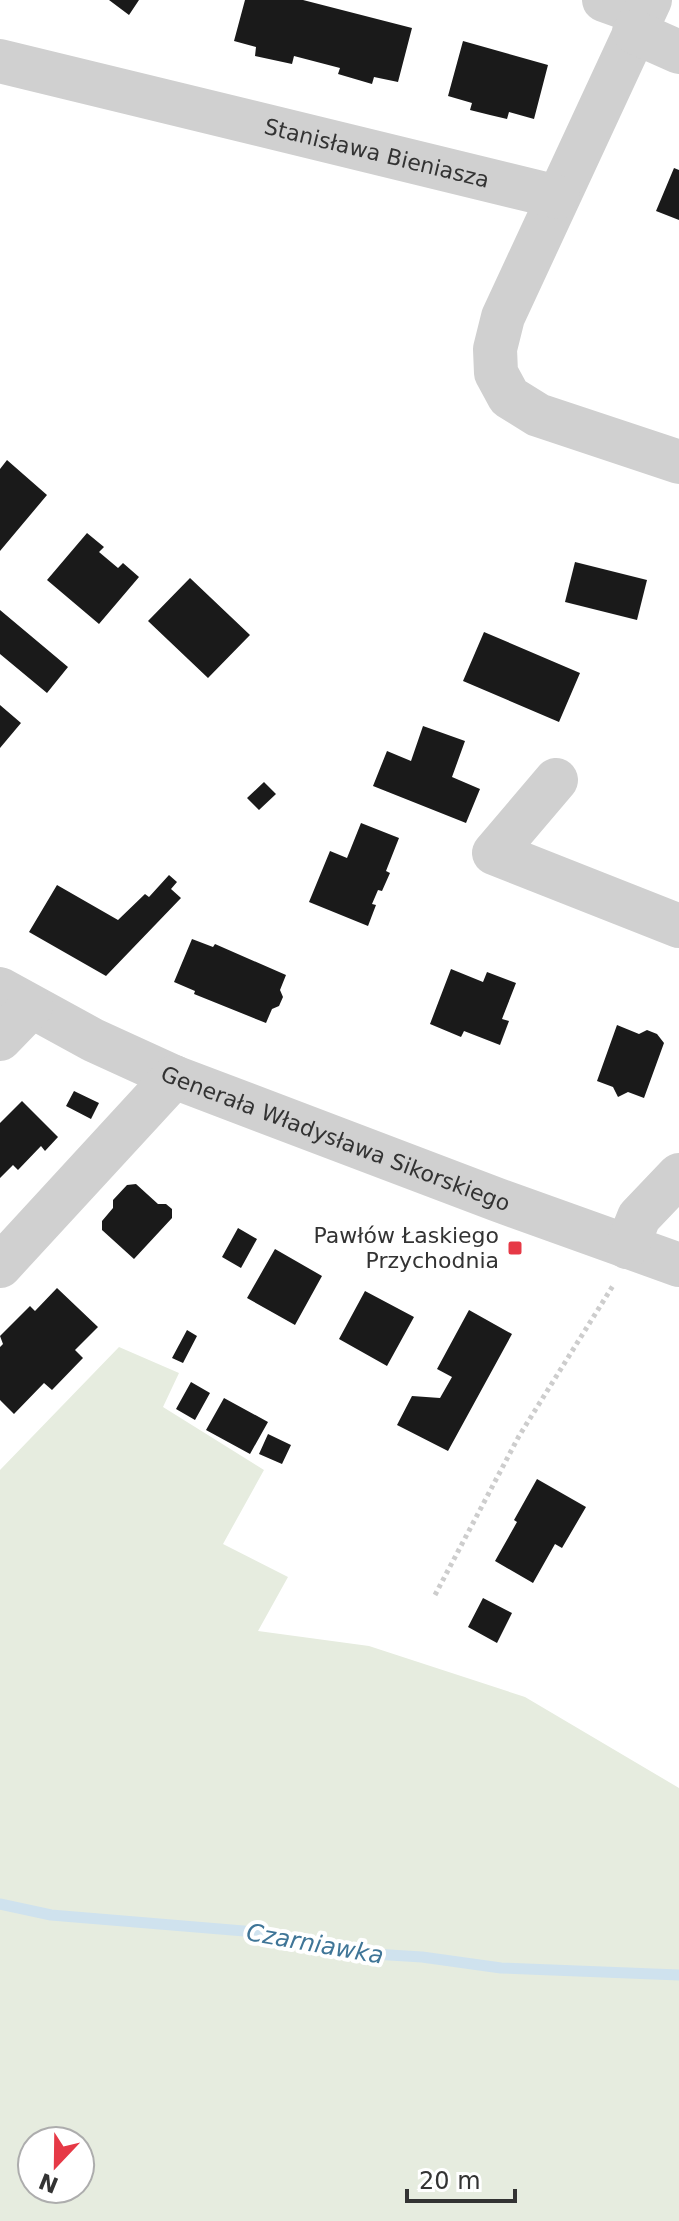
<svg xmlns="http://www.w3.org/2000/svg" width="679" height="2221" font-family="'DejaVu Sans',sans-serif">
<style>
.green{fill:#e6ecdf;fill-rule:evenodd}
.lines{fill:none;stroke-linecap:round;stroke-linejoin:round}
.stream{stroke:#cfe2ee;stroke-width:11}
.building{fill:#1a1a1a}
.path{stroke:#cdcdcd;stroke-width:5;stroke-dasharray:4 4;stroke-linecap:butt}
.minor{stroke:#d0d0d0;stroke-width:44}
.poi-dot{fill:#e63946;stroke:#fff;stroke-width:3}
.labels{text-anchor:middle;stroke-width:8;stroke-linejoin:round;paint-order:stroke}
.street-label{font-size:22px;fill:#333;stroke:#fff}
.poi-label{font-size:22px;fill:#333;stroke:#fff;text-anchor:end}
.water-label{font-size:24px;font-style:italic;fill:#3f7597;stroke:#fff}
</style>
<rect width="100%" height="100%" fill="#fff"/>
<path class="green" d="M119,1347l60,26 -16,34 101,63 -41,74 65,33 -30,54 111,15 156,51 154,91v433h-679v-751zM32,2141h48v48h-48z"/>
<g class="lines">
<path class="stream" d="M0,1904l51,11 217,18 73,19 81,5 79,11 178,7"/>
</g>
<path class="building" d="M109,0h30l-10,15z
M245,0h58l109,28 -14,54 -24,-5 -2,7 -34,-10 2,-6 -46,-12 -2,8 -37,-8 1,-9 -22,-6z
M463,41l85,24 -14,54 -25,-7 -2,7 -17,-4 -20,-5 2,-7 -24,-7z
M674,168l5,2v50l-23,-9z
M7,460l40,35 -47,56v-82z
M87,533l17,14 -5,5 19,16 5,-5 16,14 -40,47 -52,-44z
M575,562l72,18 -10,40 -72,-18z
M190,578l60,57 -42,43 -60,-57z
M0,610l68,57 -21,26 -47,-39z
M484,632l96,41 -21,49 -96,-41z
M0,705l21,18 -21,25z
M423,726l42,15 -13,36 28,12 -14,34 -93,-37 14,-35 24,10z
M264,782l12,12 -17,16 -12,-12z
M361,823l38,15 -13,33 4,2 -8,18 -4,-1 -6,14 4,1 -8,21 -59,-24 21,-51 17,7z
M169,875l8,7 -6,7 10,9 -75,78 -77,-44 28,-47 61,35 27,-26 4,3z
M192,939l21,8 2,-3 71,31 -6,15 3,7 -4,9 -7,3 -6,14 -72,-29 1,-3 -21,-9z
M451,969l32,13 4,-10 29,11 -14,36 7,2 -9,24 -36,-14 -3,6 -31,-13z
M617,1025l22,9 8,-4 10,4 7,9 -20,55 -16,-6 -10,5 -5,-10 -16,-6z
M74,1091l25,12 -8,16 -25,-13z
M22,1101l36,36 -13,14 -4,-5 -23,24 -5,-5 -13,13v-55z
M136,1184l22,20h8l6,5v9l-38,41 -32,-29v-9l11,-13v-8l14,-15z
M238,1228l19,11 -16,29 -19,-11z
M275,1249l47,27 -27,49 -48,-27z
M57,1288l41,39 -23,23 8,8 -31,32 -8,-7 -30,31 -14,-14v-53l3,-3 -3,-8 30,-30 5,5z
M365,1291l49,26 -27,49 -48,-27z
M469,1310l43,24 -64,117 -51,-26 15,-29 28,2 12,-21 -15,-8z
M187,1330l10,6 -14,27 -11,-5z
M191,1382l19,11 -15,27 -19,-11z
M224,1398l44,24 -18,32 -44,-24z
M268,1434l23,11 -9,19 -23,-10z
M537,1479l49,28 -24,41 -7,-4 -22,39 -38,-22 22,-39 -3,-2z
M483,1598l29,15 -15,30 -29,-16z"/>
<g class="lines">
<path class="path" d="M435,1595l84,-159 95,-152"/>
<g class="minor">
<path d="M604,0l39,14"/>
<path d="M650,0l-147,317 -8,32 1,24 13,24 29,18 141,47"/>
<path d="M634,32l45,20"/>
<path id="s1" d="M0,61l558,136"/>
<path d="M556,780l-62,73 185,73"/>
<path id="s2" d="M0,989l93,51 81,37 324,123 181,65"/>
<path d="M0,1039l31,-32"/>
<path d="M627,1247l12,-30 40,-42"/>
<path d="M0,1266l174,-189"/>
</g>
</g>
<rect class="poi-dot" x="507" y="1240" width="16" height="16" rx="4"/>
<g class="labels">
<g class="street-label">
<text dy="8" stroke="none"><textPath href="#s1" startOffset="388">Stanisława Bieniasza</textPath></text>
<text dy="8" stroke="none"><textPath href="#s2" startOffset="368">Generała Władysława Sikorskiego</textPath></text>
</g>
<g class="poi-label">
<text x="499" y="1243">Pawłów Łaskiego<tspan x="499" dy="25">Przychodnia</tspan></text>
</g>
<g class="water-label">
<text transform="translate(315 1944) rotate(10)" y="8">Czarniawka</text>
</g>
</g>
<g transform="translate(56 2165) rotate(202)"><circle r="38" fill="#ffffff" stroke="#adadad" stroke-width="2"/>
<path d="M0-6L14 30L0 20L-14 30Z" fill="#e63946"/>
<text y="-12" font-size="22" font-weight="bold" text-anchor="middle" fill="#333333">N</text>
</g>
<path d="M407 2189v12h108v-12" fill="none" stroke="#333333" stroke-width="4"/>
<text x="419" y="2189" font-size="24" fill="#333333" stroke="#ffffff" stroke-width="6" paint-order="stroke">20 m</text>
</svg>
